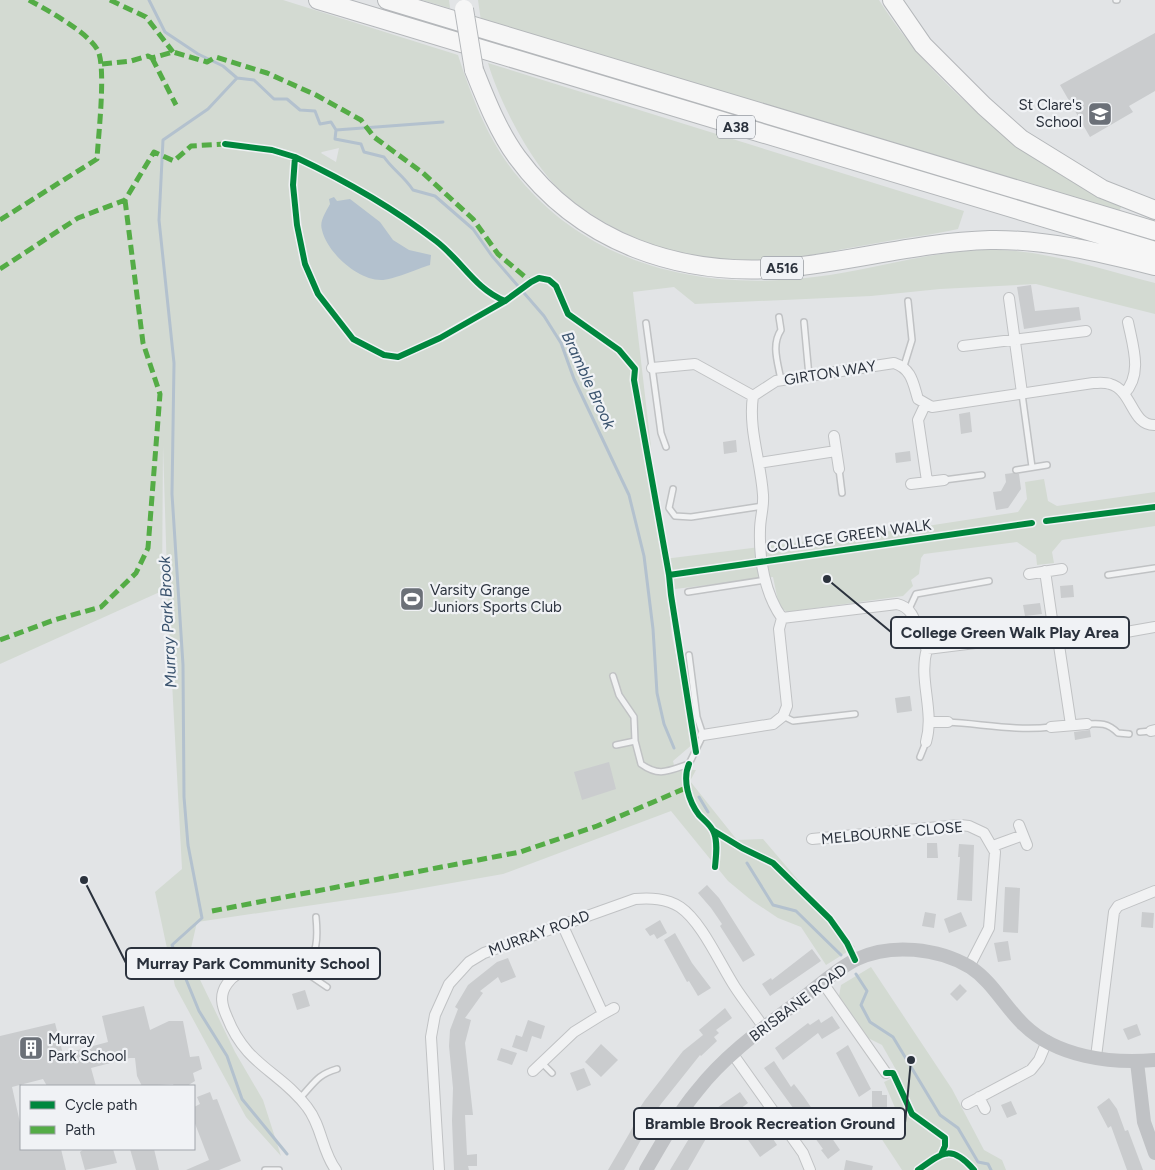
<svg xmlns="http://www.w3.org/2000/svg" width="1155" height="1170" font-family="Figtree,sans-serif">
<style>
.green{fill:#d3dad2;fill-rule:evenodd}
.water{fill:#b3c1ce}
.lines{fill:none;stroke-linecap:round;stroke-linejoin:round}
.stream{stroke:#b3c1ce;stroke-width:3}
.building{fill:#caccce}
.lane-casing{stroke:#c0c2c4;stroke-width:8}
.street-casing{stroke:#c0c2c4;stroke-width:12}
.highway-casing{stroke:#b4b7ba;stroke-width:20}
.lane{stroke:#f1f2f3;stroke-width:5}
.street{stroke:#f1f2f3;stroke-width:10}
.secondary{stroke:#c0c2c5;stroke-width:14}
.highway{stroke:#f6f6f6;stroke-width:18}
.highway-bridge-casing{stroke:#b4b7ba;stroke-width:20;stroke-linecap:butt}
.highway-bridge{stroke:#f6f6f6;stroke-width:18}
.quiet{stroke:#54ac46;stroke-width:5;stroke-dasharray:10 5;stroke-linecap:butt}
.cycleway-casing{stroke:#f0f2f5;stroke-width:9}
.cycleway{stroke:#00873e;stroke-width:6}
.labels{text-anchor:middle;stroke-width:4.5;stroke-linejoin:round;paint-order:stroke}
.shield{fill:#f0f2f5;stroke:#666c74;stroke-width:1}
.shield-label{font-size:14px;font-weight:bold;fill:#2b323d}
.poi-label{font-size:15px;fill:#2b323d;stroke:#f0f2f5;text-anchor:start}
.street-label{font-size:15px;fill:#2b323d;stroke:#f0f2f5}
.water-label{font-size:16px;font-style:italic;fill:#39526d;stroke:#f0f2f5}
.leader{fill:none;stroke:#2b323d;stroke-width:2}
.callout-dot{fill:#2b323d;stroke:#f0f2f5;stroke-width:2}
.callout{fill:#f0f2f5;stroke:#2b323d;stroke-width:2}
.callout-label{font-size:16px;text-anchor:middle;font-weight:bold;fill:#2b323d}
</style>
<rect width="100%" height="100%" fill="#e2e4e6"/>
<path class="green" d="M0,0h283l175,55c14,43 31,88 61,123 73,89 186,113 295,99 62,-7 123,-29 186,-27 52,2 104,20 155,33v31l-119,-30 -96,5 -69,7 -176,8 -21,-17 -41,5 31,267 250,-31 104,-16 9,-13 -2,-17 19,-3 4,22 9,5 98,-14v34l-93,14 -10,12 2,11 -17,2 -1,-10 -19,-13 -93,12 -3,4 -2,16 -8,6 2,6 -10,10 -116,16 -8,-6 -6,-29 -106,13 5,46 22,107 -21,18 2,8 21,1 -6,11 47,59 26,-1 92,108 -29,18 -25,-38 -23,-9 -27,-18 -23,-19 -57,-70 -168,63 -108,19 -198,29 -8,35 46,95 28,48 18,56 -35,-39 -71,-131 -20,-94 27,-23 -14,-262 -5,-162 -1,146 -162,73zM339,148l-3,14 -15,-9 1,-1z
M422,0h27l1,8h-1z
M478,0h401c45,72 113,130 184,176 18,12 39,19 58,31l-2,5 -638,-191z
M488,63l476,148 -6,18c-25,6 -50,8 -75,13 -43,7 -86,18 -131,19 -66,3 -146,-27 -194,-73 -28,-28 -59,-87 -70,-125z
M871,967l81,122 32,61 18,10 4,10h-104l-21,-32 21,-14 -18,-42 15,-7 -17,-30 -18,-9 -25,-40 2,-11z"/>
<path class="water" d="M334,197l3,4 13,-2 30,23 13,18 16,10 22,5 -1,10c-13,4 -37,15 -49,15 -24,0 -54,-28 -59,-50 -3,-9 4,-18 8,-26l-1,-5z"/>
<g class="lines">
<path class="stream" d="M149,0l16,32 33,22 25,12 14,12 17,2 20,19h13l13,11 15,1 5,13 11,-2 5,8 -1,9 26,5 3,8 20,5c9,13 19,18 29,33l22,6 38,33 19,27 52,60 17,27 13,36 55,116 15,61 9,73 4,64 7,31 10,24
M237,78l-29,31 -45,31 -4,80 15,143 -2,131 11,171 1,132 4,48 14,73 -30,27 27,66 28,45 15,43 45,55
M336,130l107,-8
M699,797l9,15
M747,863l26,42 23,6 45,44
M856,974l11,17 -6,14 9,17 23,15 47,78 18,13 20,34 10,2 3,6"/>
</g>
<path class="building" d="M1155,33v58l-26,15 4,6 -43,25 -30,-52z
M1031,285l4,26 44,-4 2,13 -57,9 -7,-42z
M970,412l2,20 -11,2 -2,-20z
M736,440l1,12 -13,2 -1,-12z
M910,451l1,10 -15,2 -1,-10z
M1013,473l6,1 2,15 -13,19 -12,2 -3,-18 8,-1 5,-9 -1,-8z
M1073,585l1,12 -13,1 -1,-12z
M1040,603l2,11 -17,2 -2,-11z
M910,696l2,15 -15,2 -2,-15z
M1090,730l1,7 -16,3 -1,-8z
M609,762l7,27 -34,11 -8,-28z
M927,843h10l1,15h-11z
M959,844l15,1 -2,56 -15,-1 3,-43h-2z
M707,885l12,13 36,57 -12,7 -23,-36 2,-2 -11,-16 -13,-15z
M1005,887l15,1 -2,45 -15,-1z
M925,912l11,2 -2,14 -12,-2z
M961,912l6,14 -18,7 -5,-14z
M1142,912l12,1 -1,15 -12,-1z
M660,920l7,13 -10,6 -3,-5 -4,2 -5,-7z
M675,933l17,30 19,25 -13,8 -9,-15 -2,1 -23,-42z
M1008,941l3,19 -13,2 -4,-19z
M812,949l9,12 -51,35 -8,-12 9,-6 1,2z
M508,958l8,19 -15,6 -3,-6 -18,14 3,2 -18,25 6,2 -6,23 8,72h-8l2,40 10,-1v12h-9l1,4h-15l-2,-49 1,-33 -4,-42 1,-16 8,-21 -3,-2 13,-22 29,-23z
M960,984l7,7 -10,10 -7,-7z
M305,990l5,16 -13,4 -5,-16z
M144,1006l6,24 19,-9h14l7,36 9,-1 3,13 -9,4 2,8 -8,5h-13l-1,-2 -31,2 -5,-10 -2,-18h-5l-39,10 5,18h-49l-4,-7 -31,8 9,40v22h40l5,21h-66v-134l55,-13 8,31 45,-12 -6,-26z
M725,1008l7,10 -16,12 3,3 -5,4 3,4 -16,15 -1,-1 -39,49 -17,26 2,1 -22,39h-16l21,-36 9,-17 -3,-2 10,-15 38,-49 20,-16 -4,-5z
M832,1016l8,12 -18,11 -4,-6 -35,27 -8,-12 33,-25 2,2 9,-6 2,4z
M528,1020l17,6 -4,13 -9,-3 -5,16 -15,-5 4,-12 6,2z
M1137,1024l4,11 -13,5 -5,-11z
M601,1044l17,16 -17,17 -16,-15z
M848,1045l23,44 -12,8 -23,-44z
M501,1048l16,5 -5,12 -15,-5z
M774,1061l17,26 3,-3 10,13 36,53 -12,9 -7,-9 2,-1 -59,-81z
M584,1068l7,17 -14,6 -7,-18z
M872,1091h10v4h5v12l-15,1z
M210,1092l3,8 4,-1 24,62 -22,9h-33l23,-10 -15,-39v-14l6,-3 -3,-7z
M740,1092l8,11 -16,12 -1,-2 -23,22 -20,35h-18l26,-43 18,-17z
M1109,1098l8,11 8,22 3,-1 15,40h-16l-16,-44 -3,2 -11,-21z
M1011,1101l6,13 -10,4 -6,-13z
M764,1125l13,20 -17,12 -14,-20z
M84,1149h29l4,14 -32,7 -5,-18z
M130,1149h24l5,21h-23z
M846,1160l27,6 -1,4h-28z"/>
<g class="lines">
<defs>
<path id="lane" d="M1116,0h1
M779,317l2,13c-10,15 -3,33 0,50
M804,322l5,54
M646,323l15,110 5,14
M904,366l8,-26 -4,-39
M1022,394l10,73
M839,469l3,24
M1016,470l31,-5
M944,480l38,-5
M673,489l-4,19 6,8 16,1 72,-11
M1108,575l47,-7
M688,592l77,-12
M909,609l7,-15 73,-13
M613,676l6,19 15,22 1,24 6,23c18,13 27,7 48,0l14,-29 -6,-18 -8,-62
M783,716l10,5 62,-7
M948,722c35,2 69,9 103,5
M1087,724c13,-1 21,-1 31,9l11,1
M1140,732l11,-1
M616,745l19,-4
M920,757l6,-15
M316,917c2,21 2,38 -14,53l25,17
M542,1063l10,10
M300,1098c14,-14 16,-23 37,-29
M265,1170h14"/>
<path id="street" d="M1009,298l13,95
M963,346l123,-15
M652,368l43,-4 58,32
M1124,394c19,-20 9,-47 4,-72
M925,405l-7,15 9,61
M834,436l5,33
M759,463l77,-12
M911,484l33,-4
M1045,571l9,62
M1029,574l33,-5
M782,618l115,-14c22,5 18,30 30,45l144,-18 44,3 40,-7
M1057,632l14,93
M929,722h19
M1051,727l36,-3
M1151,731l4,-1
M703,735l70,-11 10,-8 4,-10 -8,-77 3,-11c-17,-24 -23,-58 -22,-88 0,-12 4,-23 3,-35 -2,-33 -15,-66 -10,-99l23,-15 118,-18c18,6 19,20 24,36l14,8 161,-24c5,0 12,-1 17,1 23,6 21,42 45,41
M926,742c9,-31 -8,-63 1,-93
M1019,825l8,20
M812,839l148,-14 9,1 15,7 11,19 -6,76 -20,39
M993,846l30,-11
M302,970c-23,-3 -60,-9 -75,14 -8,11 -5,22 0,33 19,49 53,54 80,90 15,19 15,45 29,63
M823,983l63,90
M603,1014l11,-6
M732,1053l71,100 7,17
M1096,1057l18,-145 4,-6 37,-15
M533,1071l41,-39 29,-18 -41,-90
M979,1097l6,12
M967,1104l64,-34 8,-10 8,-19
M439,1170l-8,-133 4,-22 14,-31 20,-22 15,-9 151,-54c15,-1 31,-1 45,8 22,15 40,57 55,80 9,14 20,27 29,41"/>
<path id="highway" d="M318,0l837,251
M387,0l768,231
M892,0l31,45 61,61 37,33 81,50 53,21
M474,70c12,30 24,61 43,87 64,87 164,120 268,111 69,-7 136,-26 205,-28 55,-1 112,13 165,26"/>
</defs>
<use href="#lane" class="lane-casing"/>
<use href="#street" class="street-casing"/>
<use href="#highway" class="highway-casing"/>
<use href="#lane" class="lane"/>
<use href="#street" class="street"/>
<path class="secondary" d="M1137,1062l7,60 11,31
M646,1170c16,-27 31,-55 51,-79 28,-36 66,-63 102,-90 19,-14 37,-32 58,-42 34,-16 81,-11 113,8 23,15 34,39 54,58 33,32 87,39 131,35"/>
<use href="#highway" class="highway"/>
<defs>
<path id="highway-bridge" d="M464,9l10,61"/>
</defs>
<use href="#highway-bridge" class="highway-bridge-casing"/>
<use href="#highway-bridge" class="highway-bridge"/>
<path class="quiet" d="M110,0l36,17 27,35
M152,58l24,47
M102,64l29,-3 17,-5 4,2 21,-6 34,10 9,-5 51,16 49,22 45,25 13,17 49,36 50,46 25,35 33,28
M0,220l97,-61c1,-21 10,-95 0,-110 -11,-18 -50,-39 -68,-49
M0,269l78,-51 47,-18 29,-48 20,9 17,-15 34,-2
M0,640l54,-20 47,-13 35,-34 12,-25 12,-154 -17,-51 -18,-143
M212,911l308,-59 77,-26 89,-38"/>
<defs>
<path id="cycleway" d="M225,144l47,6 23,7
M505,301l-65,37 -42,19 -14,-2 -31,-16 -35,-45 -13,-30 -8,-39 -4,-40 2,-28c51,24 97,50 141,84 26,20 39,48 69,60l26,-19 8,-4 10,2 7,6 12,28 51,36 16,19 -1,11 35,195 2,20 25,157
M1046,521l109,-14
M669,575l363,-52
M689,764c-7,16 0,38 10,51 5,5 13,11 15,18 4,10 2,23 1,34
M714,831l28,17 31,15 57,56 17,24 8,17
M886,1073h7l19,41 33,24v8l-4,9
M918,1170c25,-18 33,-26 56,0"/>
</defs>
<use href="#cycleway" class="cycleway-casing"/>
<use href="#cycleway" class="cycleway"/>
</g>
<defs>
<symbol id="school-square" viewBox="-11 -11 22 22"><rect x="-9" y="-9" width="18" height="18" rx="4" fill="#6b7078" stroke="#f0f2f5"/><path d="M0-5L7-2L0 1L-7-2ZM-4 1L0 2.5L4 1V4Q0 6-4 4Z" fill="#fff"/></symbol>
<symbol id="stadium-square" viewBox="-11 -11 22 22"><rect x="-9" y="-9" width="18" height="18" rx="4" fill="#6b7078" stroke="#f0f2f5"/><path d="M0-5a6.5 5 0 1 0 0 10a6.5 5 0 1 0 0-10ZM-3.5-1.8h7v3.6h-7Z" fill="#fff"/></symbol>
<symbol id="building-square" viewBox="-11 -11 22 22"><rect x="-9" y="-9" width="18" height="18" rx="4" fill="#6b7078" stroke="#f0f2f5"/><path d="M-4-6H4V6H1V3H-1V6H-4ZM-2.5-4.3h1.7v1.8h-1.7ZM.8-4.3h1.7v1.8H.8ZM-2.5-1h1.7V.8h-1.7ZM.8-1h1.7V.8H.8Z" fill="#fff"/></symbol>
</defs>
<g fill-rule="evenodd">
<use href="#school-square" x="1086" y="100" width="28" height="28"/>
<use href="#stadium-square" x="398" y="585" width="28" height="28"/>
<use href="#building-square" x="17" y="1034" width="28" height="28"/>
</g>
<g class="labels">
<g class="shield">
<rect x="717" y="115.5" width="38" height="23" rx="4"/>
<rect x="761" y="256.5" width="42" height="23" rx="4"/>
</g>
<g class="shield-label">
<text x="736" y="132">A38</text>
<text x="782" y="273">A516</text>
</g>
<g class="poi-label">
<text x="1082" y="110" text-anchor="end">St Clare's<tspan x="1082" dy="17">School</tspan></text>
<text x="430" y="595">Varsity Grange<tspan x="430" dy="17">Juniors Sports Club</tspan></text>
<text x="48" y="1044">Murray<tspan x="48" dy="17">Park School</tspan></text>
</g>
<g class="street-label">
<text transform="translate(830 373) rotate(-9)" y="5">GIRTON WAY</text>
<text transform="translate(849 536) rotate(-8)" y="5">COLLEGE GREEN WALK</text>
<text transform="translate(892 833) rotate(-5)" y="5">MELBOURNE CLOSE</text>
<text transform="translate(539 933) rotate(-20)" y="5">MURRAY ROAD</text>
<text transform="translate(798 1003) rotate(-37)" y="5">BRISBANE ROAD</text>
</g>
<g class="water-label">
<text transform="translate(589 380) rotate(65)" y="6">Bramble Brook</text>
<text transform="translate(167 622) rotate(-93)" y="6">Murray Park Brook</text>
</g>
</g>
<path class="leader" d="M827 579L891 632M84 880L126 963M911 1060L905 1123"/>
<g class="callout-dot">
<circle cx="827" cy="579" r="5"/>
<circle cx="84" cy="880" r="5"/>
<circle cx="911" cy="1060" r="5"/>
</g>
<g class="callout">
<rect x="891" y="617" width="238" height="31" rx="5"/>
<rect x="126" y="948" width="254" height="31" rx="5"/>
<rect x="634" y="1108" width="271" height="31" rx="5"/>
</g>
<g class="callout-label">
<text x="1010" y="638">College Green Walk Play Area</text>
<text x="253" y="969">Murray Park Community School</text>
<text x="770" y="1129">Bramble Brook Recreation Ground</text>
</g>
<rect x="20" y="1085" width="175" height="65" fill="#f0f2f5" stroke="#a1a5ab"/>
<rect x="30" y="1101" width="25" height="8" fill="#00873e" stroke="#a1a5ab"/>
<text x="65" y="1110" font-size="15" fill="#2b323d">Cycle path</text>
<rect x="30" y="1126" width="25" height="8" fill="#54ac46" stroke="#a1a5ab"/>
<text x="65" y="1135" font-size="15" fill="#2b323d">Path</text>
</svg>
